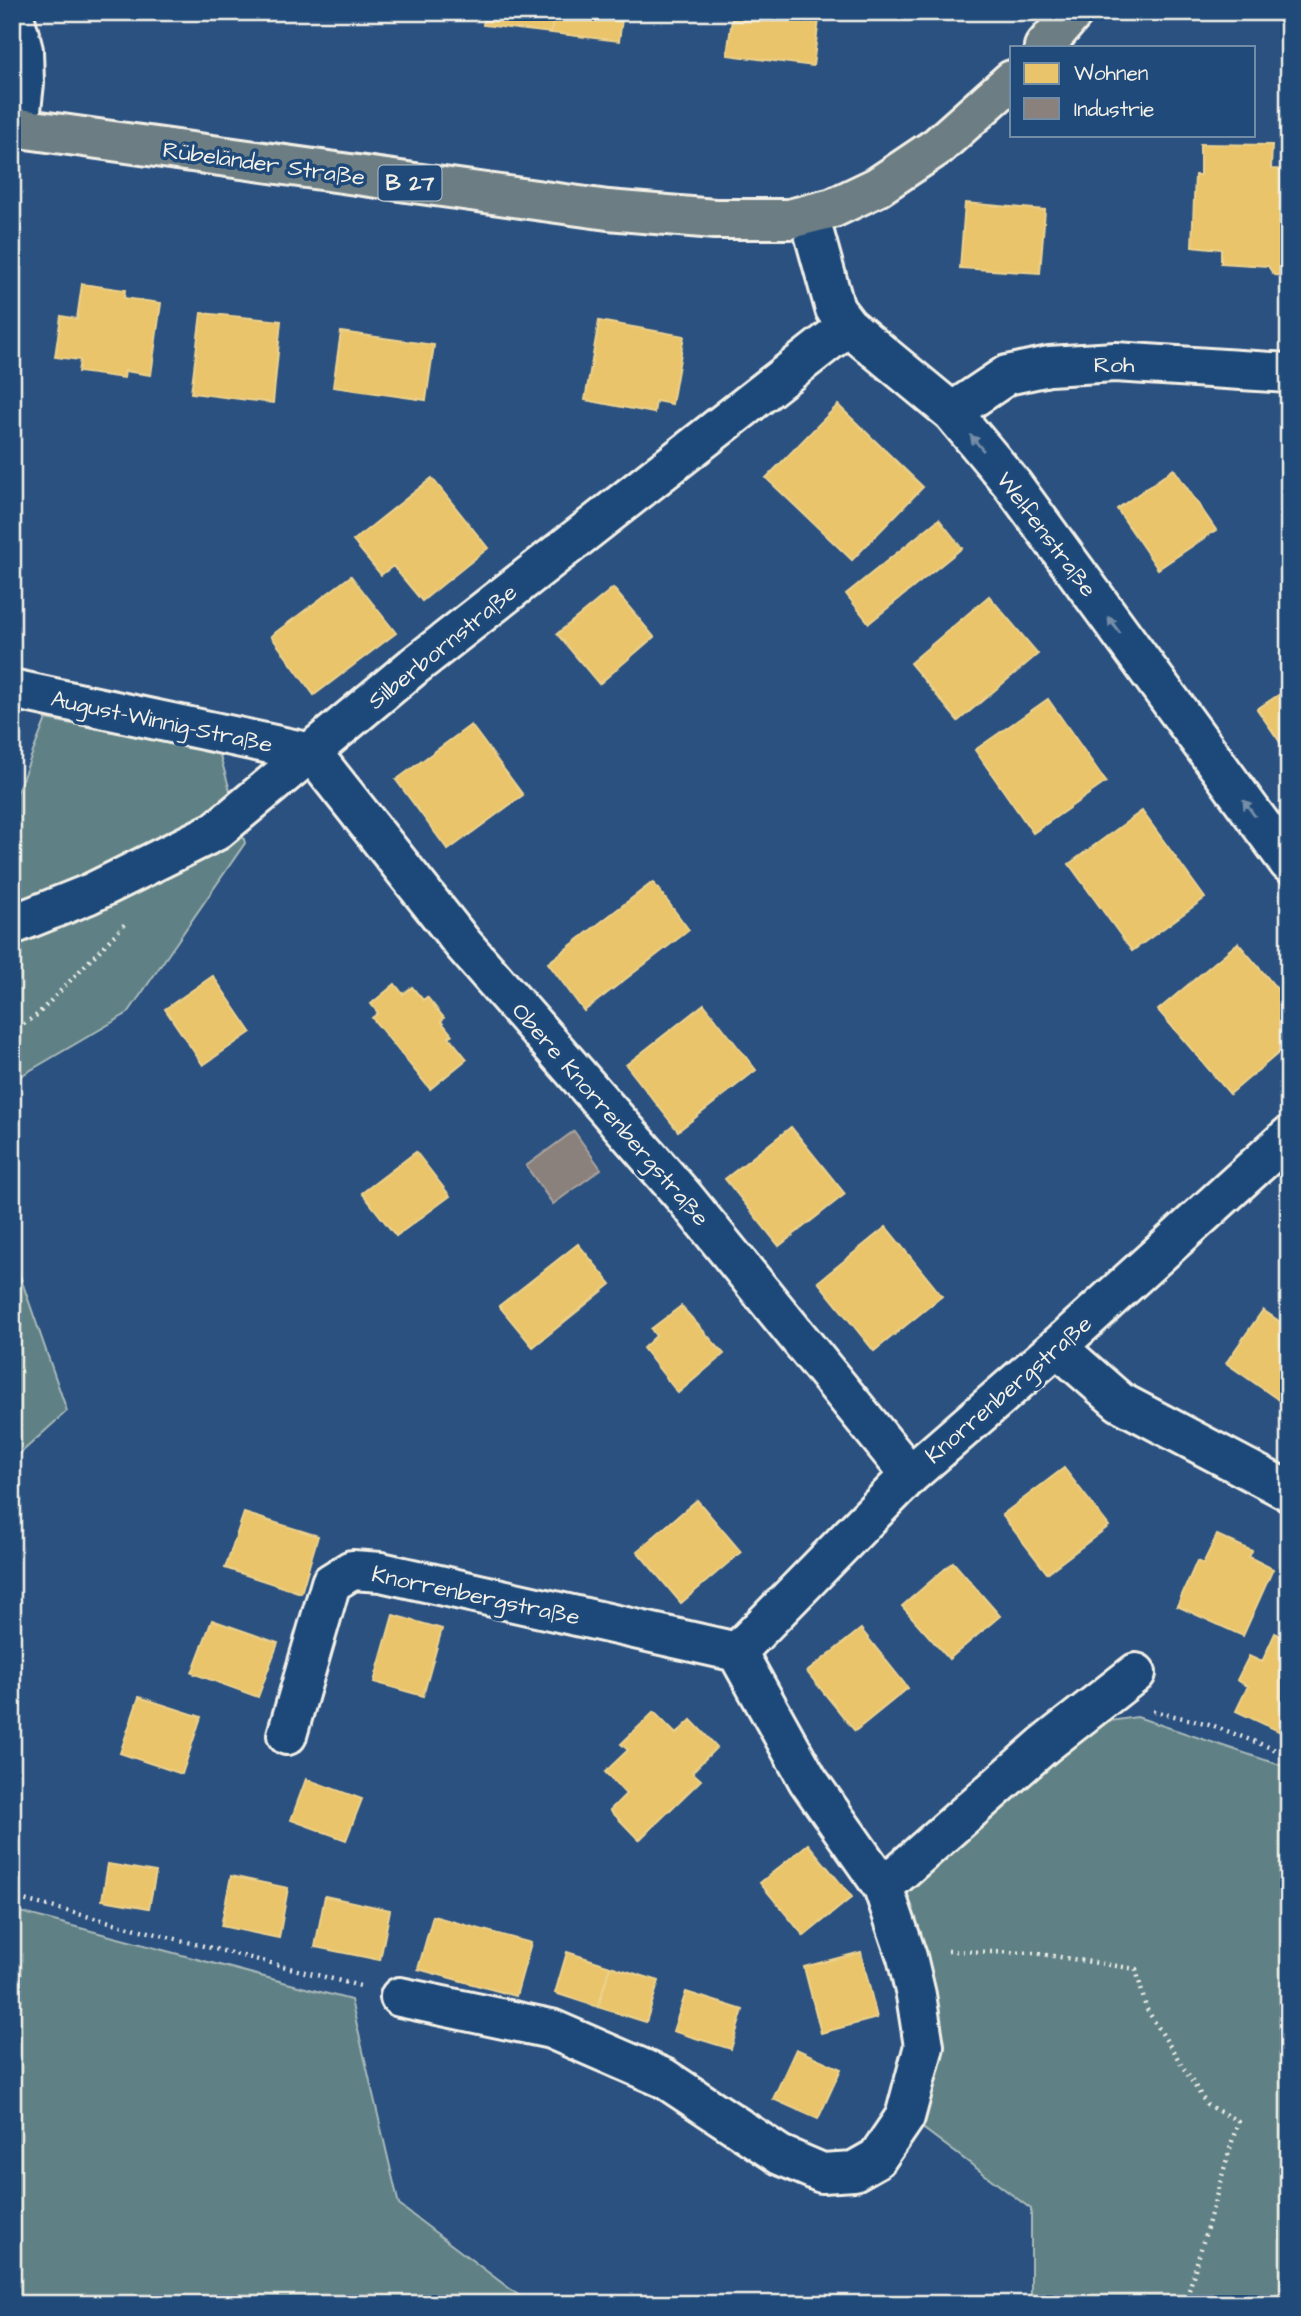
<svg xmlns="http://www.w3.org/2000/svg" width="1301" height="2316" font-family="'Architects Daughter',sans-serif">
<style>
.green{fill:#5e8186;stroke:#a9b9b7;stroke-width:2}
.homes{fill:#e9c46a;stroke:#ecd290;stroke-width:2}
.industry{fill:#8a817c;stroke:#aaa39c;stroke-width:2}
.lines{fill:none;stroke-linecap:round;stroke-linejoin:round}
.minor-casing{stroke:#f4f1e8;stroke-width:44}
.major-casing{stroke:#f4f1e8;stroke-width:44}
.path{stroke:#f4f1e8;stroke-width:4.5;stroke-dasharray:2 5;stroke-linecap:butt}
.minor{stroke:#1f4a7a;stroke-width:38}
.major{stroke:#6c7e84;stroke-width:38}
.oneway{fill:#748da6}
.labels{text-anchor:middle;stroke-width:7;stroke-linejoin:round;paint-order:stroke}
.shield{fill:#1f4a7a;stroke:#b4bfc7;stroke-width:2}
.shield-label{font-size:21px;font-weight:bold;fill:#f4f1e8}
.street-label{font-size:23px;fill:#f4f1e8;stroke:#1f4a7a}
</style>
<rect width="100%" height="100%" fill="#2b5181"/>
<filter id="ink" filterUnits="userSpaceOnUse"><feTurbulence type="fractalNoise" baseFrequency=".0143" numOctaves="2"/><feDisplacementMap in="SourceGraphic" scale="14" xChannelSelector="R" yChannelSelector="G"/><feConvolveMatrix kernelMatrix="1 2 1 2 8 2 1 2 1" color-interpolation-filters="sRGB"/></filter>
<g filter="url(#ink)">
<path class="green" d="M46,719l173,33 26,91 -117,170 -116,68v-276z
M12,1253l55,158 -55,50z
M1137,1717l152,51v536h-258v-95l-111,-83 23,-79 -43,-163 190,-160z
M12,1900l4,11 335,89 48,205 131,99h-518z"/>
<path class="homes" d="M485,12h69l-3,21 -68,-8z
M554,12h69l-4,29 -68,-8z
M733,12h87l-7,54 -86,-11z
M1200,144l72,1 -1,24 18,1v106l-15,-1 -6,-9 -47,-3v-14l-29,-3 3,-71h5z
M965,203l80,7 -5,63 -80,-5z
M82,284l43,6 -1,8 37,5 -10,72 -26,-4 -1,7 -46,-6 2,-12 -25,-3 6,-41 16,3z
M201,313l80,8 -8,82 -82,-10z
M599,321l85,15 -12,68 -16,-3 -2,12 -69,-13z
M341,332l93,13 -8,55 -93,-13z
M838,405l85,82 -71,73 -86,-82z
M1174,469l42,61 -58,39 -41,-60z
M432,478l56,70 -66,53 -29,-35 -12,9 -28,-34z
M939,519l23,29 -93,75 -23,-29z
M351,576l45,57 -82,62 -43,-59z
M613,588l41,49 -55,47 -42,-50z
M989,596l49,58 -80,67 -48,-58z
M1289,688v67l-32,-46z
M1048,699l58,83 -73,51 -58,-83z
M471,725l52,70 -75,55 -52,-70z
M1142,811l63,87 -73,53 -63,-87z
M653,882l36,48 -105,81 -36,-48z
M1238,943l51,60v41l-59,50 -72,-84z
M213,976l38,56 -48,33 -38,-56z
M395,984l8,10 9,-7 11,13 4,-3 17,21 -3,3 11,14 -3,2 18,22 -37,30 -58,-71 6,-5 -7,-9z
M704,1004l52,66 -78,61 -52,-66z
M791,1127l54,67 -66,52 -54,-67z
M416,1152l34,44 -54,40 -34,-43z
M886,1227l56,69 -68,55 -56,-69z
M578,1244l33,40 -78,63 -34,-41z
M681,1306l43,48 -46,39 -35,-45 13,-12 -5,-7z
M1263,1310l26,18v73l-3,4 -60,-42z
M1064,1468l45,58 -62,47 -45,-58z
M697,1500l44,52 -60,51 -44,-52z
M244,1513l74,23 -17,57 -76,-25z
M1217,1535l35,16 -3,6 24,12 -30,67 -66,-30 20,-45 6,3z
M953,1562l47,54 -51,43 -47,-53z
M393,1615l49,14 -19,67 -49,-14z
M212,1620l66,23 -20,54 -66,-24z
M861,1629l47,59 -53,43 -48,-59z
M1275,1633l14,7v96l-53,-25 12,-25 -11,-6 12,-24 13,6z
M139,1697l62,20 -19,57 -62,-21z
M654,1712l22,22 15,-14 26,27 -25,25 9,8 -62,60 -29,-30 16,-16 -21,-22 23,-22 -7,-6z
M306,1779l56,20 -16,41 -55,-20z
M808,1844l44,53 -48,39 -44,-53z
M108,1864l48,8 -7,36 -47,-8z
M231,1876l57,12 -9,50 -58,-12z
M325,1896l65,14 -10,50 -65,-13z
M433,1916l98,27 -15,53 -98,-27z
M567,1952l43,14 -12,41 -43,-14z
M861,1952l16,66 -56,15 -17,-66z
M610,1966l49,15 -13,41 -48,-15z
M686,1992l57,18 -12,39 -58,-18z
M796,2049l45,20 -23,50 -45,-20z
M767,2299l44,5h-44z"/>
<path class="industry" d="M574,1131l27,38 -48,35 -27,-38z"/>
<g class="lines">
<defs>
<path id="minor" d="M13,12l10,38 1,33 -5,45
M809,215l26,94 13,17 104,86 60,72 277,379
M952,412l55,-37 42,-9 66,-4 174,11
M12,689l300,64
M312,753l151,191 222,254 225,277
M12,925l77,-31 127,-63 198,-165 434,-340
M1057,1347l63,55 169,89
M737,1652l173,-177 147,-128 232,-211
M287,1735l44,-152 21,-13 29,2 356,80 71,128 75,107 24,70 9,38 8,51 -19,71 -28,41 -23,13 -32,2 -42,-18 -116,-77 -113,-49 -151,-32
M883,1887l161,-142 92,-72"/>
<path id="major" d="M1044,47l30,-35
M12,127l596,83 107,9h74l44,-11 44,-21 61,-41 74,-66"/>
</defs>
<use href="#minor" class="minor-casing"/>
<use href="#major" class="major-casing"/>
<path class="path" d="M12,1032l25,-17 88,-91
M1153,1711l56,13 80,31
M12,1897l352,90
M948,1951l86,2 102,16 10,39 61,97 31,16 -53,183"/>
<use href="#minor" class="minor"/>
<use href="#major" class="major"/>
</g>
<defs><path id="oneway-solid" d="M-6-.8H1V-3.2L6.5 0L1 3.2V.8H-6Z" transform="scale(1.75)"/></defs>
<g class="oneway">
<use href="#oneway-solid" transform="translate(977 443) rotate(-130)"/>
<use href="#oneway-solid" transform="translate(1114 625) rotate(-126)"/>
<use href="#oneway-solid" transform="translate(1249 808) rotate(-126)"/>
</g>
</g>
<g class="labels">
<rect class="shield" x="378.5" y="165.5" width="63" height="35" rx="5"/>
<g class="shield-label">
<text x="410" y="190">B 27</text>
</g>
<g class="street-label">
<text transform="translate(264 163) rotate(8)" y="8">Rübeländer Straße</text>
<text x="1114" y="372">Roh</text>
<text transform="translate(1047 534) rotate(53)" y="8">Welfenstraße</text>
<text transform="translate(442 646) rotate(-39)" y="8">Silberbornstraße</text>
<text transform="translate(162 721) rotate(12)" y="8">August-Winnig-Straße</text>
<text transform="translate(611 1114) rotate(49)" y="8">Obere Knorrenbergstraße</text>
<text transform="translate(1008 1389) rotate(-41)" y="8">Knorrenbergstraße</text>
<text transform="translate(476 1595) rotate(12)" y="8">Knorrenbergstraße</text>
</g>
</g>
<rect width="1301" height="2316" fill="none" stroke="#1f4a7a" stroke-width="42"/>
<rect x="21" y="21" width="1259" height="2274" fill="none" stroke="#f4f1e8" stroke-width="2.5" filter="url(#ink)"/>
<rect x="1010" y="46" width="245" height="91" fill="#1f4a7a" stroke="#748da6" stroke-width="2"/>
<rect x="1024" y="63" width="35" height="21" fill="#e9c46a" stroke="#748da6" stroke-width="2"/>
<text x="1074" y="80" font-size="21" fill="#f4f1e8">Wohnen</text>
<rect x="1024" y="98" width="35" height="21" fill="#8a817c" stroke="#748da6" stroke-width="2"/>
<text x="1074" y="116" font-size="21" fill="#f4f1e8">Industrie</text>
</svg>
